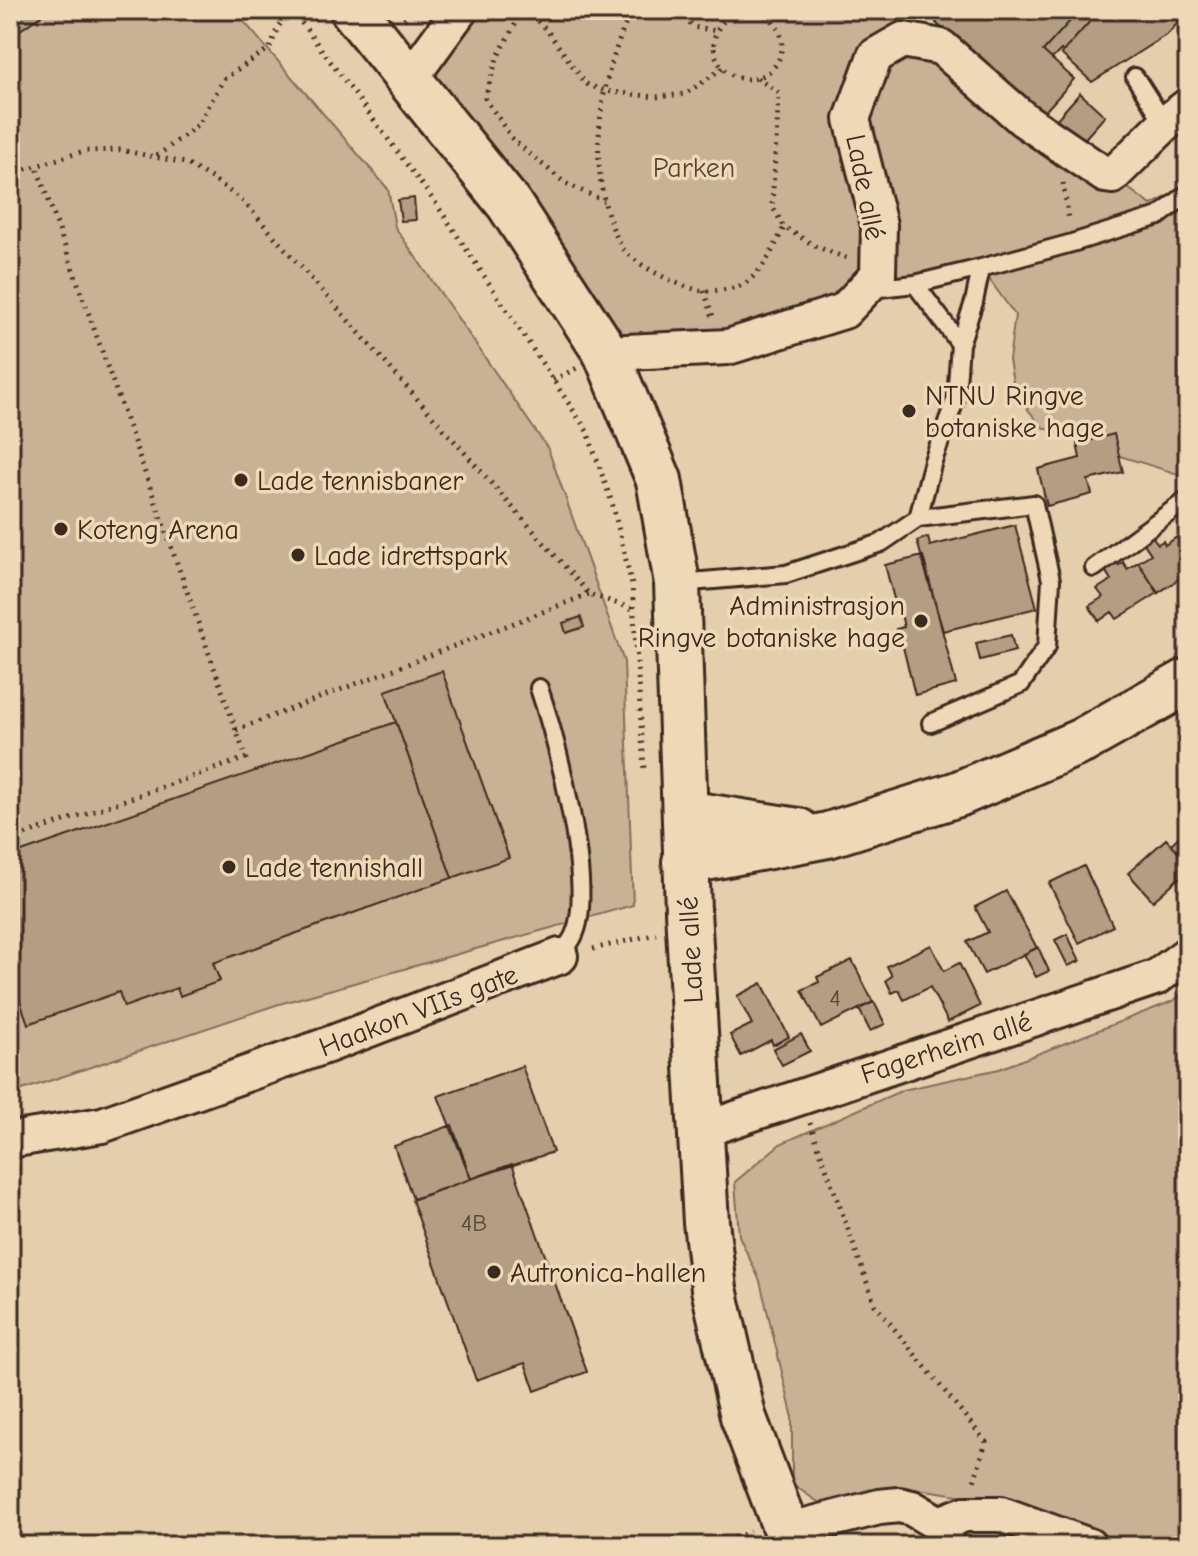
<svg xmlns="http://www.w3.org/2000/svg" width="1198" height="1556" font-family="'Comic Neue',sans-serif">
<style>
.green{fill:#c8b296;stroke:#826e5a;stroke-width:2}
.building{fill:#b39d83;stroke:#3b2a1e;stroke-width:2}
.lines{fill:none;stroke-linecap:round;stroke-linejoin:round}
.lane-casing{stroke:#3b2a1e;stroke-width:22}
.street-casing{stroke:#3b2a1e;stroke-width:40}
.secondary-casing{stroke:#3b2a1e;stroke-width:50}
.path{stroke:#3b2a1e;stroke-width:5;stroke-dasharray:2 6;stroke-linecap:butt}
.lane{stroke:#efd8b7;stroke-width:16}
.street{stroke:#efd8b7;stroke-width:34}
.secondary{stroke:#efd8b7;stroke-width:44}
.poi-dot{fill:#3b2a1e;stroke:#efd8b7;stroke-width:3}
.labels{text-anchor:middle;stroke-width:7;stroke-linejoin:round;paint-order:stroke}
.number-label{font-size:24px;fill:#594737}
.park-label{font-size:28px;fill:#574536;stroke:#efd8b7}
.street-label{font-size:28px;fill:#3b2a1e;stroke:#efd8b7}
.poi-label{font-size:28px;fill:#3b2a1e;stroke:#efd8b7;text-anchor:start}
</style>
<rect width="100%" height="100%" fill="#e4ceae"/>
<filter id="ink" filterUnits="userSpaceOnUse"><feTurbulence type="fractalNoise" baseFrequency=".0125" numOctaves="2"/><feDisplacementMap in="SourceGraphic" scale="16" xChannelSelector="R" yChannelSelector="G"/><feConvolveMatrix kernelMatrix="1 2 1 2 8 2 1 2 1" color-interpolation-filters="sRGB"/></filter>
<g filter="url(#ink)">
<path class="green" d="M10,10h224l154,179 7,38 153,222 76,213 9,243 -354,99 -269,90z
M466,10h421l19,15 -40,23 4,180 -3,44 -28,32 -110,35 -110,6 -188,-252 15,-58z
M903,40l209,136 39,29 37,-19v283l-7,6 -87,-27 -52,-21 -27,-34 -6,-33 6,-45 -34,-47 -66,16 -37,-9 -26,-156z
M1188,989v140l-10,8 10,51v358h-77l-48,-25 -79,-22 -65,-10 -101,13 -26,-18v-70l-32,-133 -21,-45 -4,-54 45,-38 123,-54 96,-21 174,-68z"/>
<path class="building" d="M15,10h34l-39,27v-24z
M947,10h51l2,3 3,-3h77l-37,41 31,28 -33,37 -105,-93z
M1080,10h20l-37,42 -2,-2 -9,9 -9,-8z
M1100,10h88v1l-19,22 -77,49 -31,-28z
M1080,93l25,23 -25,28 -25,-23z
M414,198l2,22 -15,1 -3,-21z
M1114,434l9,38 -35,8 4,14 -45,12 -9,-37 42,-11 -3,-14z
M1015,525l22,83 -94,23 -26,-90 11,-4 2,9z
M1152,536l6,8 5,-3 2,4 12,-8 11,16v20l-30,20 -20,-31 13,-8 -8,-12z
M923,556l33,128 -41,11 -14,-56 -2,1 -3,-11 8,-2 -3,-13h-3l-13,-49z
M1115,560l4,5 4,-3 4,7 11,-7 20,31 -41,26 -5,-7 -13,9 -10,-15 14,-9 -6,-8 14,-9 -8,-13z
M581,617l3,10 -18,6 -3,-10z
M1011,635l4,16 -35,9 -4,-17z
M442,671l67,187 -57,20 -67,-187z
M396,722l56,156 -239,85 7,18 -40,15 -3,-8 -53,19 -5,-15 -91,32 -18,-51v-117z
M1188,828v35l-17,-19z
M1166,839l22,24v7l-35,31 -25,-28z
M1084,866l29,60 -34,17 -30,-60z
M1006,891l31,57 -53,26 -17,-32 21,-10 -13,-25z
M1067,934l13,27 -12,5 -13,-26z
M931,945l13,26 15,-8 21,43 -32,16 -18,-35 -26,13 -5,-10 -7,3 -6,-13 6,-4 -5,-10z
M1038,947l11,24 -13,6 -12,-23z
M852,960l21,42 -52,26 -19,-38 17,-8 -2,-5z
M762,983l27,54 -16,8 -2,-5 -30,16 -11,-21 22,-11 -15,-28z
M874,1002l11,22 -15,7 -11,-22z
M801,1034l9,17 -28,14 -9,-16z
M522,1066l31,86 -82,27 -33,-83z
M452,1125l19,54 -58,20 -19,-53z
M512,1164l75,208 -52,19 -10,-28 -49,17 -64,-180z"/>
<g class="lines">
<defs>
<path id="lane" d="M1135,77l30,47
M915,284l66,-16
M960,344l14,-42 7,-34 91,-25 87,-27 29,-23
M918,518l116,-14 17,76 -4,66 -26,38 -90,39
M1094,568l94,-69
M679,583l107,-9 95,-31 37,-25 15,-57 23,-63 4,-54 -45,-60 -45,5
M539,688c17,51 57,200 35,247 -3,7 -9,14 -14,21"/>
<path id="street" d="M409,80l51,-70
M606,353l122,-6 116,-36 34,-36 1,-50 -27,-106 23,-63 28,-16 38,7 82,72 82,56 7,1 53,-52 23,-18
M700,1131l457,-154 31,-23
M10,1140l92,-15 223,-79 235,-90
M939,1524l26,-10h36l88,32
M786,1531l93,-24 20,-2 13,3 27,16 8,22"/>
<path id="secondary" d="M353,10l156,194 97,149 53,127 18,103 11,328 18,311 8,67 29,127 49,130
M685,813l113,18
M685,862l143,-27 130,-41 124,-53 106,-60"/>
</defs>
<use href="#lane" class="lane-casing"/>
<use href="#street" class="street-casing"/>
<use href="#secondary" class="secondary-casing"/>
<path class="path" d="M292,10l145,195 150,226 26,75 19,79 12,184
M523,10l-26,48 -12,40 28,42 52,43 39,18
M526,10l20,19 40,55 19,7 51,6 29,-3 38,-26
M632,10c-34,71 -49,164 -11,236 9,17 65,45 85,45 10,0 33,-2 41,-9 18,-14 27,-34 37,-55
M680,10l13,17 24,4
M714 45a34 34 0 1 1 68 0a34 34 0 1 1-68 0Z
M768,17l6,-7
M404,19l11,-9
M757,78l22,15 -7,113 12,21 31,19 36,14
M157,156l41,-31 26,-46 46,-31 8,-21 13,-17
M10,159l5,14
M10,174l74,-23 36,-1 65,13 28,16 31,23 345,392 44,15
M1063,183l6,38
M704,291l9,26
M553,380l24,-12
M236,730l353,-136
M10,840l236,-82 -210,-593
M593,949l63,-15
M810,1123l65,182 111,137 -13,43
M712,1546l38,-14"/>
<use href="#lane" class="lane"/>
<use href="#street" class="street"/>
<use href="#secondary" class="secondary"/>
</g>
</g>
<g class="poi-dot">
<circle cx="909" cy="411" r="8"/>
<circle cx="241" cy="480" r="8"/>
<circle cx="61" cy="529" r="8"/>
<circle cx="298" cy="555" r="8"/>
<circle cx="921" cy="621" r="8"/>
<circle cx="229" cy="867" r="8"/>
<circle cx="494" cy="1272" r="8"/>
</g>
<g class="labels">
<g class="number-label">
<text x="835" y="1006">4</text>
<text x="474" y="1231">4B</text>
</g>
<g class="park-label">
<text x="694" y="177">Parken</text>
</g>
<g class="street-label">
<text transform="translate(866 187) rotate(79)" y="10">Lade allé</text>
<text transform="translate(690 950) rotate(-93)" y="10">Lade allé</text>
<text transform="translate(418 1010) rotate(-21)" y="10">Haakon VIIs gate</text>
<text transform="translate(946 1047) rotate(-18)" y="10">Fagerheim allé</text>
</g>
<g class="poi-label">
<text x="925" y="405">NTNU Ringve<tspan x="925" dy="32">botaniske hage</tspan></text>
<text x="257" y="490">Lade tennisbaner</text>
<text x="77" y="539">Koteng Arena</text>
<text x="314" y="565">Lade idrettspark</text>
<text x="905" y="615" text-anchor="end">Administrasjon<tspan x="905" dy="32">Ringve botaniske hage</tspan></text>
<text x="245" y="877">Lade tennishall</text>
<text x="510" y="1282">Autronica-hallen</text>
</g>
</g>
<rect width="1198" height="1556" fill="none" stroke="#efd8b7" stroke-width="40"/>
<rect x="20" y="20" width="1158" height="1516" fill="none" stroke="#3b2a1e" stroke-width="3" filter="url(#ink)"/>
</svg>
